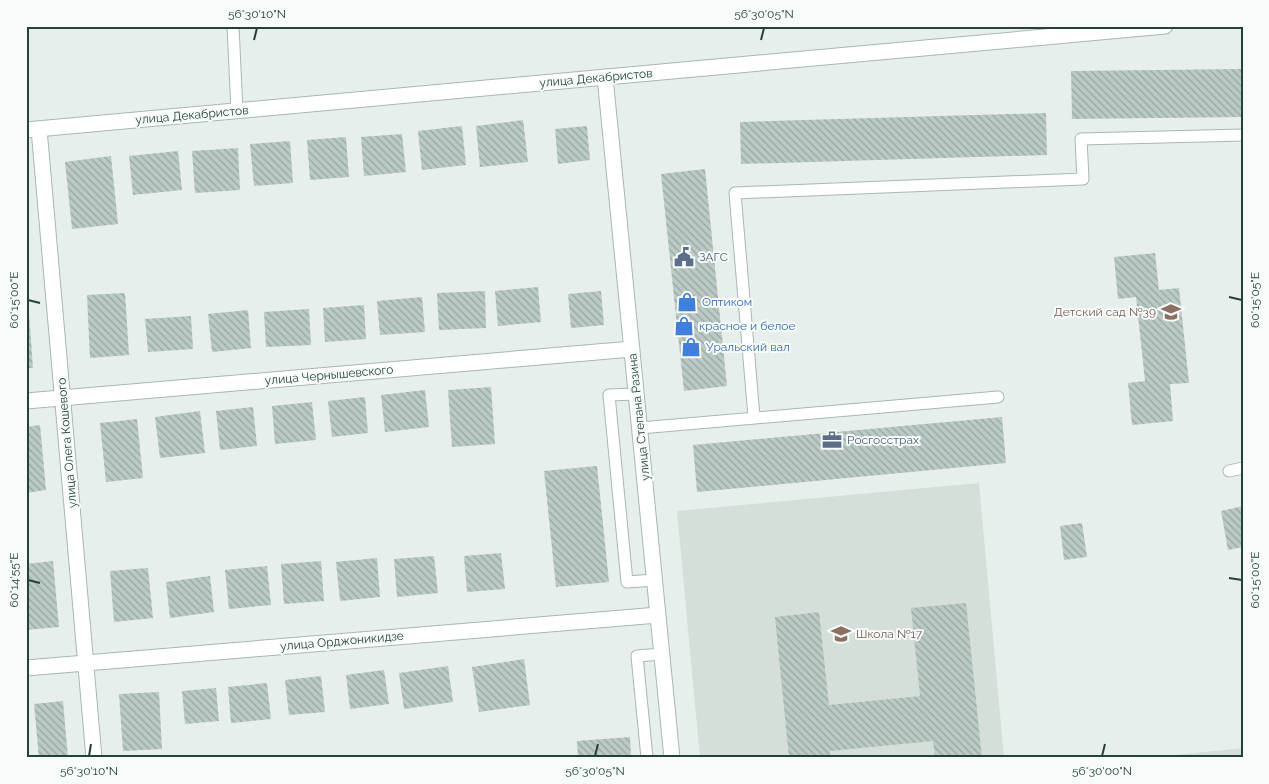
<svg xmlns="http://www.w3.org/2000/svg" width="1269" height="784" font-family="Raleway,sans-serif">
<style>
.built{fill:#d4dfda}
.building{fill:url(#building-back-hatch)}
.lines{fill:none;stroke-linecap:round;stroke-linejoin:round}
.service-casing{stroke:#a8b8b2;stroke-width:13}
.minor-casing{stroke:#a8b8b2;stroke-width:17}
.tertiary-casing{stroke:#a8b8b2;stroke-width:17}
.service{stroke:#fff;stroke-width:11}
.minor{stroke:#fff;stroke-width:15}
.tertiary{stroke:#fff;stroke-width:15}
.ticks{fill:none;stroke:#24423a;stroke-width:2}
.labels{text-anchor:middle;stroke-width:4;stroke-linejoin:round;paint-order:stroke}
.street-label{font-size:12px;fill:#24423a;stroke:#f7fbf9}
.service-label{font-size:12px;fill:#4e5e75;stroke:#f7fbf9;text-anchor:start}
.shop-label{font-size:12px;fill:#366cbe;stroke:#f7fbf9;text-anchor:start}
.education-label{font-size:12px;fill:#785e54;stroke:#f7fbf9;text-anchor:end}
.neatline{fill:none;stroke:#24423a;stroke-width:2}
.ticks-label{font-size:12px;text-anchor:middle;fill:#24423a}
</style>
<defs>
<pattern id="building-back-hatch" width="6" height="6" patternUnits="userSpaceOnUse" patternTransform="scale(1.25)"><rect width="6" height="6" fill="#bbcac4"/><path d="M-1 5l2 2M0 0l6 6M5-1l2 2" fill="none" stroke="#98a6a0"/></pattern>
</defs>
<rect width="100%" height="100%" fill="#e6efeb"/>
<path class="built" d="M979,483l25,275h-304l-23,-247z
M1243,748v10h-96z"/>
<path class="building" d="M1243,69v48l-171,2 -1,-48z
M1046,113l1,42 -306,9 -1,-42z
M523,120l5,42 -48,5 -4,-41z
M462,126l4,39 -44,5 -4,-39z
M587,126l3,34 -32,4 -3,-35z
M402,134l4,38 -42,4 -3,-39z
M346,137l3,40 -39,3 -3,-40z
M290,141l3,42 -39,3 -4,-42z
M238,148l2,42 -45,3 -3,-42z
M178,151l4,39 -49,5 -4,-39z
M111,156l7,68 -46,5 -7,-67z
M705,169l22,217 -43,5 -23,-217z
M1155,253l4,37 20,-2 10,95 -19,1 3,37 -41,4 -4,-42 17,-2 -9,-84 -18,2 -4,-42z
M538,287l3,35 -43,4 -3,-35z
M485,291l1,37 -47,2 -2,-37z
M601,291l3,34 -33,3 -3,-34z
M125,293l4,62 -39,3 -3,-63z
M422,297l3,35 -45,3 -3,-34z
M26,300h2l5,68h-7z
M364,305l2,34 -41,3 -2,-34z
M309,309l2,36 -45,2 -2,-35z
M248,310l3,38 -39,4 -4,-38z
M191,316l2,33 -45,3 -3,-33z
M491,387l4,57 -43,3 -4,-57z
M425,390l4,37 -44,5 -4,-37z
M365,397l3,36 -36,4 -4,-36z
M312,402l4,38 -41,4 -3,-38z
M253,407l4,39 -37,4 -4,-39z
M200,411l5,42 -45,5 -5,-41z
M1002,417l4,46 -309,29 -4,-47z
M137,419l6,59 -37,4 -6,-59z
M40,425l6,65 -20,3v-66z
M597,466l12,116 -53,5 -12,-116z
M1243,506v41l-15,3 -7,-39z
M1082,523l5,34 -23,3 -4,-34z
M501,553l4,36 -38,3 -3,-36z
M434,556l4,37 -41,4 -3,-38z
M377,558l3,39 -40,4 -4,-39z
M53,561l6,66 -33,3v-66z
M321,561l3,40 -40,3 -3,-40z
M267,566l4,39 -42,4 -4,-39z
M148,568l5,50 -39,4 -4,-51z
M210,576l4,36 -44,6 -4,-36z
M966,603l16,155h-47l-2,-17 -103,10v7h-41l-14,-141 44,-5 10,93 91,-9 -9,-88z
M524,659l6,46 -51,7 -7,-45z
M448,666l5,36 -49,7 -5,-36z
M384,670l5,34 -39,5 -4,-34z
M321,676l4,36 -36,3 -4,-35z
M267,683l4,36 -40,4 -3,-36z
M216,688l3,33 -34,3 -3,-33z
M159,692l3,57 -39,2 -4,-57z
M63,701l5,57h-29l-5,-54z
M630,737l1,21h-53l-1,-17z"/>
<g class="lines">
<defs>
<path id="service" d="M233,26l4,85
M636,394l-27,1 18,187 28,-2
M754,417l-19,-224 348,-14 -2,-40 162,-4
M640,428l358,-31
M1229,471l14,-3
M647,758l-10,-102 25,-2"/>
<path id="minor" d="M605,77l67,681
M39,129l55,629
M26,401l606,-52
M26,668l632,-53"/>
<path id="tertiary" d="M26,130l1139,-104"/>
</defs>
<use href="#service" class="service-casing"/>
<use href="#minor" class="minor-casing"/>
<use href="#tertiary" class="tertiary-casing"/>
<use href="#service" class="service"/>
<use href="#minor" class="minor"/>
<use href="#tertiary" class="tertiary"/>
</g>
<path class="ticks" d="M254,40l3,-12M761,40l3,-12M1229,297l13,3M28,300l12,3M1229,578l13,2M28,580l12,3M89,756l2,-12M595,756l3,-12M1102,756l3,-12"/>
<defs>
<symbol id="civic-bare" viewBox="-9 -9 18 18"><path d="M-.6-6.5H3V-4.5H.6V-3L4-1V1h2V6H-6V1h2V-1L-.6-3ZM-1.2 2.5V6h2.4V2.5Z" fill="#5c6f8a" stroke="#f7fbf9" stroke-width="2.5" paint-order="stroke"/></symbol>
<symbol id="shop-bare" viewBox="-9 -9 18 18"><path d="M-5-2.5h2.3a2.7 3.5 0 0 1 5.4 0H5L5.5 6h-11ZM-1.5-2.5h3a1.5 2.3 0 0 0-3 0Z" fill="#3f7fe0" stroke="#f7fbf9" stroke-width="2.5" paint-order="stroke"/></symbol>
<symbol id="school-bare" viewBox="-9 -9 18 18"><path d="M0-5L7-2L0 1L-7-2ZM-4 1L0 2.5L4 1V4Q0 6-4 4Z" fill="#8d6e63" stroke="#f7fbf9" stroke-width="2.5" paint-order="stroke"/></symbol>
<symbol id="office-bare" viewBox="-9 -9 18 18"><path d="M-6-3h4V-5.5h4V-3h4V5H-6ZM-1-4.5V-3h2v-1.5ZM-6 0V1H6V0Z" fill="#5c6f8a" stroke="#f7fbf9" stroke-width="2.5" paint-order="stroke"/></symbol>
</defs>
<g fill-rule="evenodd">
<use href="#civic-bare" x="670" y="243" width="28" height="28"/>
<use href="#shop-bare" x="673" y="288" width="28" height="28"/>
<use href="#school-bare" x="1157" y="298" width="28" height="28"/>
<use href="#shop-bare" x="670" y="312" width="28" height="28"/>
<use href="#shop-bare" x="677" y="333" width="28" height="28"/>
<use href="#office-bare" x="818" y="426" width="28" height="28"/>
<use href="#school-bare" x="827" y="620" width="28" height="28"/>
</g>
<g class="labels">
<g class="street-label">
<text transform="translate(596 78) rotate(-5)" y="4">улица Декабристов</text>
<text transform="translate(192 115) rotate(-5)" y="4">улица Декабристов</text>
<text transform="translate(329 375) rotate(-5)" y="4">улица Чернышевского</text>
<text transform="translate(639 417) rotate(-96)" y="4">улица Степана Разина</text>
<text transform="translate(67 443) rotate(-95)" y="4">улица Олега Кошевого</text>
<text transform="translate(342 641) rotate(-5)" y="4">улица Орджоникидзе</text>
</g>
<g class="service-label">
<text x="699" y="261">ЗАГС</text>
<text x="847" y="444">Росгосстрах</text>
</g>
<g class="shop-label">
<text x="702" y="306">Оптиком</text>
<text x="699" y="330">красное и белое</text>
<text x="706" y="351">Уральский вал</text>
</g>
<g class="education-label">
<text x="1156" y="316">Детский сад №39</text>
<text x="856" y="638" text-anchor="start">Школа №17</text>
</g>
</g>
<rect width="1269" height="784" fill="none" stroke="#f7fbf9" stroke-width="55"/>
<rect x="28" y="28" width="1214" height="728" class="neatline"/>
<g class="ticks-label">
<text x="257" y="18">56°30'10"N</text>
<text x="764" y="18">56°30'05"N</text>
<text transform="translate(1255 300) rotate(-90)" y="4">60°15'05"E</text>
<text transform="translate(14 300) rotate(-90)" y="4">60°15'00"E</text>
<text transform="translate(1255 580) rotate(-90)" y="4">60°15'00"E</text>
<text transform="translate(14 580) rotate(-90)" y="4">60°14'55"E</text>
<text x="89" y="775">56°30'10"N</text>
<text x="595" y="775">56°30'05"N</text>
<text x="1102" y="775">56°30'00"N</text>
</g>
</svg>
